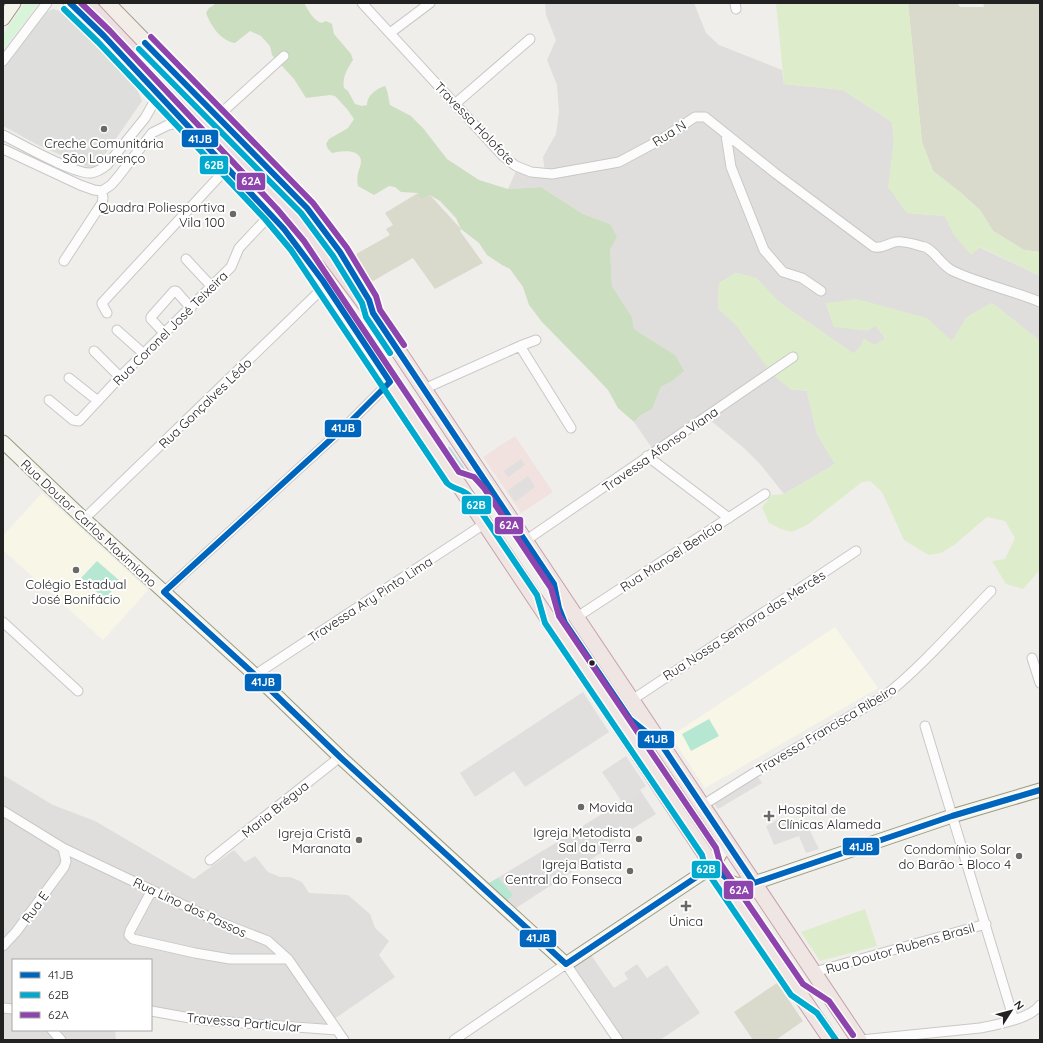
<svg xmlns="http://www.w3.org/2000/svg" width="1043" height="1043" font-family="Quicksand,sans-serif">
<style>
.residential{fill:#dfdedc}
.commercial{fill:#f1e2e0}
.education{fill:#f8f7e7}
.religious{fill:#dededc}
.construction{fill:#d9d9cc}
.grass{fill:#ddecca}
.forest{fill:#cbdec0}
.park{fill:#d9f5d9}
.pitch{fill:#b6e7d2}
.parking{fill:#e0dfde}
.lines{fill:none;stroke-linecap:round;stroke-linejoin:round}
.stream{stroke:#bedbe2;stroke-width:2.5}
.minor-casing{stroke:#c9c8c6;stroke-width:11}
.secondary-casing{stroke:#999a81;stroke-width:15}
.primary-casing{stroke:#a79c86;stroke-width:17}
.trunk-casing{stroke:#c6a1ac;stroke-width:17}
.motorway-casing{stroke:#c6a1ac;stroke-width:19}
.minor{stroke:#fdfcfc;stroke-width:9}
.secondary{stroke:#f4f4ed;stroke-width:13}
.primary{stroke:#f2ede7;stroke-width:15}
.trunk{stroke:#efe6e4;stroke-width:15}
.motorway{stroke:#ece0e2;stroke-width:17}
.motorway-bridge-casing{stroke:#c6a1ac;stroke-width:19;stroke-linecap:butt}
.motorway-bridge{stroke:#ece0e2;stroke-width:17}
.bus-1-casing{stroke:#fff;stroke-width:9}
.bus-2-casing{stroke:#fff;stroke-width:9}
.bus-3-casing{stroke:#fff;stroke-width:9}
.bus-1{stroke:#0065bd;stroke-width:6}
.bus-2{stroke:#00a9ce;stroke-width:6}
.bus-3{stroke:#8e44ad;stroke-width:6}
.poi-dot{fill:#6a6968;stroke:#fff;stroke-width:1.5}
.bus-dot{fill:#222;stroke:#fff;stroke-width:1.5}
.labels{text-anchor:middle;stroke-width:4;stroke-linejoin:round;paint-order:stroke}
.street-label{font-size:13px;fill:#222;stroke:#fff}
.poi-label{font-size:13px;fill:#222;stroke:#fff;text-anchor:end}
.line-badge{stroke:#fff;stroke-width:1.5}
.badge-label{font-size:11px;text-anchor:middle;font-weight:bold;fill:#fff}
</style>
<rect width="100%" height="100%" fill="#f0eeea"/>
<path class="residential" d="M545,3h149l12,30 13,12 63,25 2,14 59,6 49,32 2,17 -5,48 18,26 38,3 9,19 86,41v65l-48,-38 -25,14 -15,24 -126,-38 8,24 42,-1 10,13 -12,6h-13l-7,9 -75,-52 -23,-24 -20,-5 -17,10 -1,25 19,18 12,17 41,46 17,2 10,43 18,30 -51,30 -24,-30 -16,-16 -39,-32 -51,35 -20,-29 7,-7 11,-6 9,-22 11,-6 3,-26 -41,-26 -2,-12 -20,-31 -2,-37v-25l-27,-10 -42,-27 -33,2 12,-27 25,11 -2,-16 13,-23 3,-22 -2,-27 -10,-25 9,-20 -10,-25z
M3,775l50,30 42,16 99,58 40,-29 11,12 10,-6 13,16 12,5h10l12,5 7,11 39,2 22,19 5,14 14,13 -10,14 16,22 -68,47 -176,-13v-51h-138v70h102l1,10h-113z
M640,790l16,24 -48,30 2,3 -94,61 -27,-25 70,-42z
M591,955l23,33 14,-9 -4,-6 13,-9 10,14 20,-13 33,48 -40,27h-37l-51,-73z"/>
<path class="commercial" d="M515,436l38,56 -32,21 -38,-56z"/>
<path class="education" d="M42,493l106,97 -45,50 -100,-90v-14z
M835,627l43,61 -173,100 -34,-52z"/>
<path class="religious" d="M53,9l7,2 30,27 46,48 6,15 -45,65 -7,2 -52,-23 -35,-19v-58l44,-56z"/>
<path class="construction" d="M908,3h49l3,4h24l-1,-4h57v249l-16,-2 -31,-19 -13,-21 -20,-18 -27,-21 -11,-29z
M418,193h10l33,36 -1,2 23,32 -48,26 -22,-31 -47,27 -17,-27 41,-23 -4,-6 7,-4 -8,-12z
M777,983l26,38 -27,19h-23l-19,-28z"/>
<path class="grass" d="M776,3h132l14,139 11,29 27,21 20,18 13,21 31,19 16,2v24l-59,-29 -10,8 -17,-20 -9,-19 -38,-3 -19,-26 6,-48 -2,-17 -49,-32 -59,-6z
M736,273l20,5 23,24 75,52 7,-9 3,-7 10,7 12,-7 -10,-12 -9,5 -33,-4 -8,-24 31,-4 70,19 25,23 15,-24 25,-14 48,38v229l-17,19 -17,-5 -14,-23 13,-2 10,-21 -10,-17 -18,-4 -33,28 -13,8 -12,2 -9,-5 -16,-10 -22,-48 -12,-11 -8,1 -55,43 -15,7 -11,-3 -12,-6 -7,-16 10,-12 12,-1 51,-30 -18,-30 -10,-43 -17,-2 -18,-15 -35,-48 -19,-18 1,-25z
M865,909l12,37 -57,15 -19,-29z"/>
<path class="forest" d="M215,3h89c5,8 8,16 17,20l5,-2 6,3 2,10 17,20 2,6c-6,9 -11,18 -9,28l4,3 7,13 7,2 5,-1c0,-10 9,-16 18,-19 4,8 3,12 5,19l21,11 12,12 24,31 32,21 29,9 33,-2 42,27 27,10 7,13 -7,12 2,37 20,31 2,12 41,26 9,16 -12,10 -11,6 -9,22 -11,6 -7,7 -16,-14 -10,-18 -17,-18 -49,-50 -13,-17 -6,-18 -13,-18 -8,-4 -15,-10 -8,-12 -18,-14 -5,-11 -16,-17 -12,-7 -6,5 -4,-6 -17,-1 -6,-5 -6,-1 -15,9 -16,-9c-1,-4 -1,-9 0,-13 1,-4 3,-8 3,-12 -1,-13 -21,-10 -29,-8l-4,-4 -2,-5 3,-5 19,-11 6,-9 -7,-10 -12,-13 -5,-1 -24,3 -12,-19 -22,-24 -2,-9 -9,-10 -11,-5 -15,12c-14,-2 -24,-17 -29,-30l3,-5 5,-3z"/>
<path class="park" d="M25,3h14l-36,47v-16z"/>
<path class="pitch" d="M97,561l23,20 -15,18 -24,-21z
M709,719l10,17 -28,15 -9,-17z
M498,878l15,17 -6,5 -18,-17z"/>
<path class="parking" d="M521,459l4,6 -17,12 -4,-6z
M528,476l7,11 -20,15 -8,-11z
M583,692l26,40 -84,55 -11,-16 -39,26 -15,-24z
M626,756l20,30 -24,16 -20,-30z
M757,775l5,8 -44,26 -4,-5v-4z
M782,817l8,12 16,-6 13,26 -13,4 -7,-17 -25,9 -8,-19z"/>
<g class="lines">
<path class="stream" d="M449,448l16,23
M647,744l4,6
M667,773l32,48"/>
<defs>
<path id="minor" d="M362,3l141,153 13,10 15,6 21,2 67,-12 43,-23 33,-22h10l70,56 99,74c8,2 13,-3 21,-5 8,-2 21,3 30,5 10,4 16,18 28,24 28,13 58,19 87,31
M735,3l1,6
M390,33l40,-30
M3,61l44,-58
M455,104l75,-65
M218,116l66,-60
M3,135c18,9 70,39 88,38 7,-1 11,-4 16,-8l38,-47 13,-23
M726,135l5,32 33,83 19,22 19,6 19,13
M3,149l77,36 14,5 8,1 9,-6 7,-8 34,-44 16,-8 15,-3
M186,259l26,28
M64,261l38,-58 1,-5 -1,-7
M107,313l-5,-9v-1l125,-135
M117,330l27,24
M165,334l-14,-15v-2l23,-26h2l15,17
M520,346l16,-6
M94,351l26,26
M69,378l29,23
M424,389l96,-43 51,82
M49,400l24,20 6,1 41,-44 111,-110 8,-19 32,-34
M647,456l82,62
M84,519l241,-233
M525,541l268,-184
M164,592l187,-171 39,-39
M577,617l188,-123
M3,622l75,69
M1032,658l8,25
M255,675l229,-151
M632,700l224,-149
M925,726l89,294
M703,805l51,-32 132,-78c38,-31 71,-69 105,-104
M3,811l60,37 154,73 51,20 20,18 56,81
M210,860l130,-103
M152,890l-22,41 -1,4 4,4 62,14 35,6h58
M3,946l13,-14 48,-65 2,-6 -3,-13
M814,972l172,-48
M3,1008l10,1
M151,1011l50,9 136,10
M52,1030l9,10
M454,1040l112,-76 52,76
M861,1040l119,-12c15,-3 51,-9 60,-23"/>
<path id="secondary" d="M70,3l34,33 167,178 25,29
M3,19l11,-16
M3,442l81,77 171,156 85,82 226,207 147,-98 10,-17 2,-10
M721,874c13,13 16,11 33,9l198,-67 88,-26"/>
<path id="primary" d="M107,3l192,196 41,53 18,30"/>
<path id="trunk" d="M323,281l390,585 118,174
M373,313l486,727"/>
<path id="motorway" d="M190,103l127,135 56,75
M285,216c16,19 28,42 38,65"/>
</defs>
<use href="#minor" class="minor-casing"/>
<use href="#secondary" class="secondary-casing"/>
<use href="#primary" class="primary-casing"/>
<use href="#trunk" class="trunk-casing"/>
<use href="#motorway" class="motorway-casing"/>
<use href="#minor" class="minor"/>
<use href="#secondary" class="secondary"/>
<use href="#primary" class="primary"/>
<use href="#trunk" class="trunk"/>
<use href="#motorway" class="motorway"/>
<defs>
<path id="motorway-bridge" d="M85,3l99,105"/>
</defs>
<use href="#motorway-bridge" class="motorway-bridge-casing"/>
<use href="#motorway-bridge" class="motorway-bridge"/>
<defs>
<path id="bus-1" d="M70,3l34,33 180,193 39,52 67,101 -39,39 -187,171 91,83 85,82 226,207 147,-98 20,18 5,1 16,-2 198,-67 88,-26
M145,43l162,165 33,44 29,48 4,13 181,271 5,24 6,15 65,96 31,25 93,139"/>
<path id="bus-2" d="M64,9l34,33 167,177 26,31 156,233c7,7 15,5 24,14l66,98 8,28 157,232 4,15 85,125 26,18 19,27
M139,49l162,164 32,43 29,47 4,14 24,36"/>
<path id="bus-3" d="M81,3l29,28 167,178 27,32 155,231 15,5 10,11 67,100 8,28 157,232 4,15 83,121 26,17 24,34
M151,37l162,166 34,45 29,48 4,14 24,35"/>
</defs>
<use href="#bus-1" class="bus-1-casing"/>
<use href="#bus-2" class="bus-2-casing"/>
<use href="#bus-3" class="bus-3-casing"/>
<use href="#bus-1" class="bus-1"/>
<use href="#bus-2" class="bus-2"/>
<use href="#bus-3" class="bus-3"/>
</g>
<g class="poi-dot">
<circle cx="104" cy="129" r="4"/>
<circle cx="233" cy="214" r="4"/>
<circle cx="76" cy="570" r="4"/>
<circle cx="581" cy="807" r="4"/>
<path d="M767 810h4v4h4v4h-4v4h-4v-4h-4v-4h4z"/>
<circle cx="639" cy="839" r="4"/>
<circle cx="359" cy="840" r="4"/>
<circle cx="1019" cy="856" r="4"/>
<circle cx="630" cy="871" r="4"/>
<path d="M684 900h4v4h4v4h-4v4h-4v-4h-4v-4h4z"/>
</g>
<circle class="bus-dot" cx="592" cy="663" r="3.5"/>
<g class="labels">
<g class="street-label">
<text transform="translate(475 123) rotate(46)" y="5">Travessa Holofote</text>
<text transform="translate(669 133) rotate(-32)" y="5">Rua N</text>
<text transform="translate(170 328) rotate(-45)" y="5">Rua Coronel José Teixeira</text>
<text transform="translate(205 403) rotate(-44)" y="5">Rua Gonçalves Lêdo</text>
<text transform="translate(660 449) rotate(-35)" y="5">Travessa Afonso Viana</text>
<text transform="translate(89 523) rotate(43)" y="5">Rua Doutor Carlos Maximiano</text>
<text transform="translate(671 556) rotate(-33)" y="5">Rua Manoel Benício</text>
<text transform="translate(370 599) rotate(-33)" y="5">Travessa Ary Pinto Lima</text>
<text transform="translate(744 625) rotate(-33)" y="5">Rua Nossa Senhora das Mercês</text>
<text transform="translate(826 729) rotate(-31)" y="5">Travessa Francisca Ribeiro</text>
<text transform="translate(275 809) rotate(-39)" y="5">Maria Brégua</text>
<text transform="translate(35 907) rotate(-54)" y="5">Rua E</text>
<text transform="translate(190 907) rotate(25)" y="5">Rua Lino dos Passos</text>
<text transform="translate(900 948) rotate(-16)" y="5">Rua Doutor Rubens Brasil</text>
<text transform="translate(244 1022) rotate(5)" y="5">Travessa Particular</text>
</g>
<g class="poi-label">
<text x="104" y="148" text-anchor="middle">Creche Comunitária<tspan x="104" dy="15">São Lourenço</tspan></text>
<text x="225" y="212">Quadra Poliesportiva<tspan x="225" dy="15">Vila 100</tspan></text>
<text x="76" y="589" text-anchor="middle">Colégio Estadual<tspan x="76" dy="15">José Bonifácio</tspan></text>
<text x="589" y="812" text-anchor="start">Movida</text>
<text x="778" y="814" text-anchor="start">Hospital de<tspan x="778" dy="15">Clínicas Alameda</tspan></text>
<text x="631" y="837">Igreja Metodista<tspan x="631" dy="15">Sal da Terra</tspan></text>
<text x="351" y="838">Igreja Cristã<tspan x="351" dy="15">Maranata</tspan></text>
<text x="1011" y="854">Condomínio Solar<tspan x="1011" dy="15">do Barão - Bloco 4</tspan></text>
<text x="622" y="869">Igreja Batista<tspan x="622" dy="15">Central do Fonseca</tspan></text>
<text x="686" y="926" text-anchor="middle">Única</text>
</g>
</g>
<g class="line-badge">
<rect x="181" y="129" width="38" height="19" rx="4" fill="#0065bd"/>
<rect x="199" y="155" width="30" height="20" rx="4" fill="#00a9ce"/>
<rect x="236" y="172" width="30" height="19" rx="4" fill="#8e44ad"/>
<rect x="324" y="419" width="38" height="19" rx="4" fill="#0065bd"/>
<rect x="461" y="495" width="31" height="20" rx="4" fill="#00a9ce"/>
<rect x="494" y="516" width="30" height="19" rx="4" fill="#8e44ad"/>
<rect x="244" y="673" width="38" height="19" rx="4" fill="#0065bd"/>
<rect x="637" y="730" width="38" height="19" rx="4" fill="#0065bd"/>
<rect x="842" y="837" width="38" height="19" rx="4" fill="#0065bd"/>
<rect x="691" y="860" width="30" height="19" rx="4" fill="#00a9ce"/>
<rect x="723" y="880" width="31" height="20" rx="4" fill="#8e44ad"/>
<rect x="519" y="929" width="38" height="19" rx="4" fill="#0065bd"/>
</g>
<g class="badge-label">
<text x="200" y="143">41JB</text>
<text x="214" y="169">62B</text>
<text x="251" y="185">62A</text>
<text x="343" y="432">41JB</text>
<text x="476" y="509">62B</text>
<text x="509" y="529">62A</text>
<text x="263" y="686">41JB</text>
<text x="656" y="743">41JB</text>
<text x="861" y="851">41JB</text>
<text x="706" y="873">62B</text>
<text x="739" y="894">62A</text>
<text x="538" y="942">41JB</text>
</g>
<rect width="1043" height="1043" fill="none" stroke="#222222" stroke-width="8"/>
<rect x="12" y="959" width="140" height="72" fill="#ffffff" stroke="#a7a7a7"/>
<rect x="20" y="972" width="20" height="6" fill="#0065bd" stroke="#a7a7a7"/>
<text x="48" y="979" font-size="12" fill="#222222">41JB</text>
<rect x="20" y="992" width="20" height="6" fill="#00a9ce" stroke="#a7a7a7"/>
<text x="48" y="999" font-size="12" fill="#222222">62B</text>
<rect x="20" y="1012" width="20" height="6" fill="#8e44ad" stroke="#a7a7a7"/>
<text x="48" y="1019" font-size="12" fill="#222222">62A</text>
<g transform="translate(1011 1011) rotate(54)" stroke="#ffffff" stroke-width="3" paint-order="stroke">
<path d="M0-3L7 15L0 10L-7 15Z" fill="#222222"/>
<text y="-6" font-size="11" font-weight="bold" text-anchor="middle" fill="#222222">N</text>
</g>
</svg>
